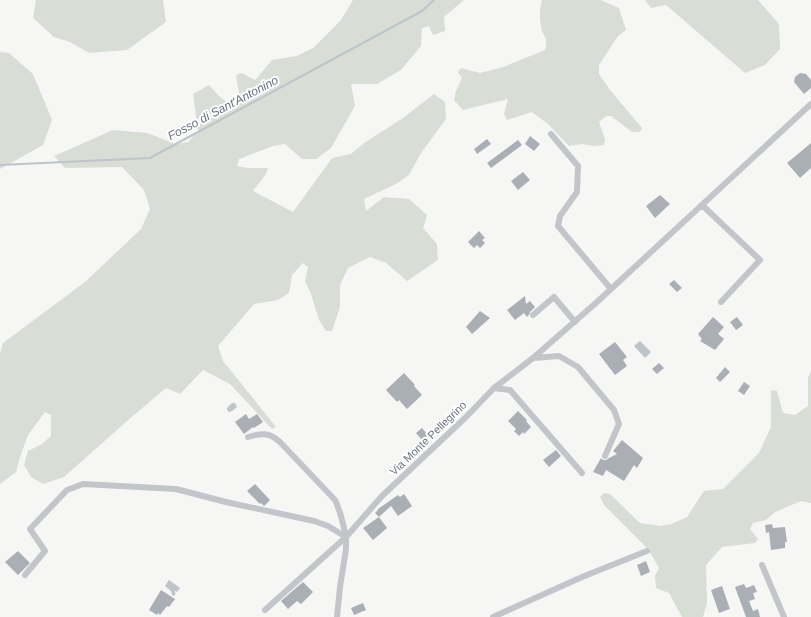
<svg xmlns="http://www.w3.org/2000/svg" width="811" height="617" font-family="Helvetica,sans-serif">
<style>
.green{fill:#d8ddd5}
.water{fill:#bdc4ca}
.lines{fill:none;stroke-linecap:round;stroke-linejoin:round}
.stream{stroke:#bdc4ca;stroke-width:2}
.building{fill:#a9afb5}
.minor{stroke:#c2c5c9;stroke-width:6}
.labels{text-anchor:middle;stroke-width:4;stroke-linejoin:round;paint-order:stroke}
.street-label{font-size:11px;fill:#687482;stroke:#fff}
.water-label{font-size:12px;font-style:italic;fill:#64747f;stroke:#fff}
</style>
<rect width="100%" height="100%" fill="#f6f7f4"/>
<path class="green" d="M36,0h127l3,22 -39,28 -38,3 -19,-11 -16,-5 -21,-19z
M353,0h111l-20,17 1,14 -12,4 -4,-9 -7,2 -1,18 -20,24 -24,14h-26l4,22 -24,42 -15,11h-14l-17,-15 -12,2 -34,13 -2,7 10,2h21l-2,6 -13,17 40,21 39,-54 19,-4 13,-11 39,-25 31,-24 11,8 1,17 -25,34 -12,22 -13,9 -32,15 2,12 18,-14 25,2 18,16 -4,13 14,16 1,16 -31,21 -21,-18 -16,-6 -22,11 -8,17v22l-8,24h-6l-7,-11 -8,-26 -6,-13 3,-14 -5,-4 -11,12 -3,18 -11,7 -24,4 -36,42 5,15 53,66 -4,2 -42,-45 -27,-14 -23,24 -14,-6 -39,33 -63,56 -21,7 -12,-7 -7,-12 4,-14 14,-7 9,-8v-21l-6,-3 -17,23 -8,22 -4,15 -16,12v-130l3,-11 82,-61 56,-53 9,-20 -6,-19 -22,-23 -57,1 -11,-12 59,-26 34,3 29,11 12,-2 10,-11 -5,-37 16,-9 10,11 8,6 12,-9 -3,-18 6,-2 13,7 17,-20 25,-4 16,-8 28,-28z
M542,0h59l18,8 7,22 -8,6 -19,29v9l11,16 32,38 -2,4h-8l-21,-16h-5l-7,6 6,17 -1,6 -10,1 -12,-2 -13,2 -21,-22 -16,-12 -25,8 -3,-6 4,-15 -45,11 -9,-10 2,-9 6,-13 -4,-6 3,-4 19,5 23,-6 42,-17c4,-14 -3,-13 -4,-24 -2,-8 -1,-18 1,-26z
M645,0h113l21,24 1,25 -15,16 -20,8 -79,-68 -15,3z
M0,52l9,1 24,21 19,46 -9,25 -43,24z
M811,371v132l-10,-2 -26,11 -9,8 -13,3 -3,6 8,10 -3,4 -33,4 -16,18 1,38 -4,14h-21l-13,-24 -13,-5 -1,-12 4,-8 -11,-19 -44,-44 -4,-8 4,-4 6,1 30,29 21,3 11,-2 15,-7 17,-26 19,-2 36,-36 12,-26v-37l6,1 6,22 12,2 13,-9v-28z"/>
<path class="water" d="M640,341l11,11 -6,6 -11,-12z
M232,403h3l2,4 -5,4 -3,1 -2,-2v-2z
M169,580l11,8 -3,4 -2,-1 -1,1 2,1 -2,3 -3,-2 1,-2 -7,-6z"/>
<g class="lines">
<path class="stream" d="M0,165l150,-7 272,-147 12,-11"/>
</g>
<path class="building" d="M800,73l6,1 5,6v8l-7,6 -10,-12 1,-5z
M530,136l10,8 -6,7 -9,-7z
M487,139l4,5 -14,10 -3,-5z
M518,140l4,5 -31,23 -4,-5z
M811,143v25l-11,10 -13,-15z
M523,172l7,8 -12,10 -7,-9z
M660,195l10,9 -15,14 -9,-12z
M479,231l6,7 -3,2 3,3 -5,5 -3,-3 -3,3 -6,-6z
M674,280l8,8 -5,4 -8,-8z
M525,296l1,8 4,-3 5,6 -5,5 -1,3 -2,2 -3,-4 -9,7 -8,-10z
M480,311l10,7 -18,16 -6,-7z
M713,317l11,10 -6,7 6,5 -9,11 -15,-9 2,-2 -4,-5z
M737,317l6,8 -7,5 -6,-8z
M615,342l12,15 -4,3 4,6 -12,9 -16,-21z
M659,363l5,5 -7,6 -5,-5z
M725,367l5,5 -10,10 -4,-4z
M404,373l11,12 -1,1 8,9 -15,14 -8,-9 -2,2 -11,-12z
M744,382l6,4 -6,9 -6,-4z
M518,411l9,9 -1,1 5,6 -7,7 -1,-2 -4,4 -5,-5 2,-2 -8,-8z
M246,414l3,5 8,-5 6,8 -9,6 -1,-1 -9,7 -9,-12z
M422,428l6,7 -6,5 -6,-7z
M622,440l21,18 -6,10 -3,-3 -10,16 -18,-11 -3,6 -10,-4 8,-14 2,2h3l3,-2 8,-4 -4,-3z
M556,450l5,6 -12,11 -6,-7z
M255,484l15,16 -6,6 -3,-3 -1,1 -13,-13z
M404,494l8,12 -14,10 -7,-10 -12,11 8,11 -14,12 -10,-12 16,-11 -4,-4 3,-3v-1l20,-14 2,2z
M772,524l1,4 12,-1 2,15h-2v6l-14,2 -2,-18 -3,1 -1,-8z
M18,551l12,12 -12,12 -13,-13z
M646,561l4,11 -9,4 -4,-11z
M303,582l10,10 -12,12 -4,-3 -9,8 -7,-8z
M744,584l2,4 8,-3 3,7 -4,1 2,6 -6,2 4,10 5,-2 2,8h-14l-11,-30z
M722,586l8,23 -11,4 -8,-23z
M161,590l14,9 -6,8 -2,-1 -7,9 -2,-2 -1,2 -8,-5z
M363,603l3,7 -12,5 -3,-7z"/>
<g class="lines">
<path class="minor" d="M551,134l27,32 -1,26 -17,24 -2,10 53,63
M702,205l58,55 -39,42
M533,315l21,-18 21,25
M533,358l26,-2 19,11 36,43 5,14 -14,32
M494,388l39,-30 64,-56 214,-198
M248,437c13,-4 21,-5 32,5l55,58c6,12 8,24 11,37
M762,565l22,52
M25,575l20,-24 -15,-22 37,-39 16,-6 93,5 50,13 88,19 14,5 18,11
M265,610l81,-73
M337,617l3,-30 6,-38v-12l36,-41 84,-79 28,-29 16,2 72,83
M493,617l89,-40 65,-26"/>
</g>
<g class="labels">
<g class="street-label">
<text transform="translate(428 438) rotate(-44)" y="4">Via Monte Pellegrino</text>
</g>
<g class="water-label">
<text transform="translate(223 108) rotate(-28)" y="4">Fosso di Sant'Antonino</text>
</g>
</g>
</svg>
